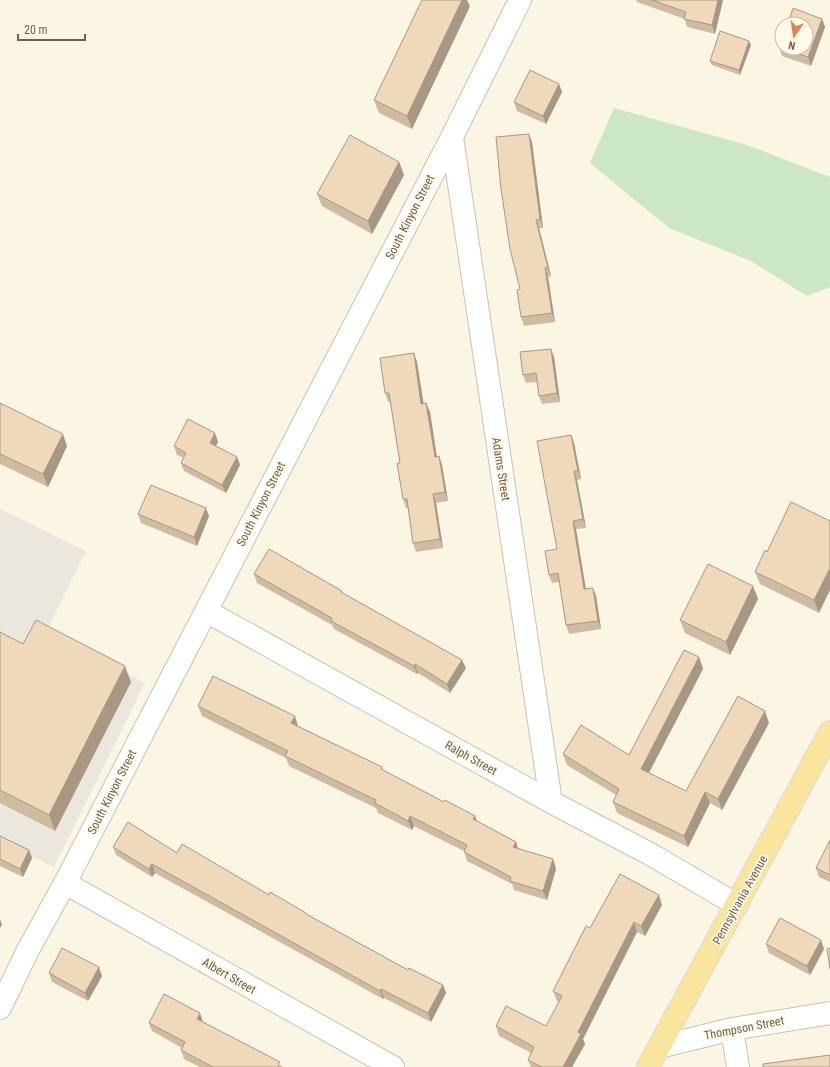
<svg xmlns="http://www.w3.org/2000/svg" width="830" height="1067" font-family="'Roboto Condensed',sans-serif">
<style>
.industrial{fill:#ebe6de}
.green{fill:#cce8c2}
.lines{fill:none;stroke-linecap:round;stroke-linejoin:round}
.minor-casing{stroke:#cfc1ad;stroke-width:24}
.major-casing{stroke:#ddd9d4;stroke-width:24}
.minor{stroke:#fff;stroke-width:22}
.major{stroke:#f9e59d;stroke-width:22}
.wall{fill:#cebba1}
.shaded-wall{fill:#a89883}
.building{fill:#f0d9bb;stroke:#a89883}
.labels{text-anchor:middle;stroke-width:3.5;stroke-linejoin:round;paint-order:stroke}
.street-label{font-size:12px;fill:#735f4a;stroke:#fff9e9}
</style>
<rect width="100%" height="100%" fill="#fbf6e3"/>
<path class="industrial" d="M0,509l86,42 -41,83 100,49 -91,184 -54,-26z"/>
<path class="green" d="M614,108l133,37 83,32v110l-23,9 -56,-35 -82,-33 -79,-65z"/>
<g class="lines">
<defs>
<path id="minor" d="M452,137l99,665
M206,611l345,191 101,53 85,50
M65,883l328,184
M0,1008l28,-58 37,-67 387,-746 68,-137
M732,1029l6,38
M659,1047l73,-18 98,-16"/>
<path id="major" d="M648,1067l182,-335"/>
</defs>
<use href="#minor" class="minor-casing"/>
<use href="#major" class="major-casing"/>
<use href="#minor" class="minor"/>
<use href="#major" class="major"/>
</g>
<path class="wall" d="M636,0h87l-8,34 -28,-7 -2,-8 -48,-17z
M470,6l-58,123 -33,-16 -5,-13z
M822,19l3,8 -14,39 -29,-10 -3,-9z
M751,45l-11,30 -28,-10 -2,-4z
M559,84l3,8 -16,32 -29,-13 -3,-9z
M532,142l11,86h-4l12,48 -3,1 7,45 -31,4 -3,-9z
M399,162l5,13 -32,59 -50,-28 -5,-12z
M554,357l6,45 -18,2 -3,-8 -2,-14 -11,1 -3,-8z
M417,362l6,42 3,-1 4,9 7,45 2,-1 3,9 6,36 -12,2 7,45 -27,4 -3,-9 -5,-35h-2l-3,-9 -3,-36 -10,-62 -2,1 -3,-9z
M0,403l67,43 -19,41 -48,-23z
M571,435l3,8 7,36 -4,1 9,48 -10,1 10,60 7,-1 3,8 5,33 -32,5 -3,-9 -7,-43 -7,1 -3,-8 8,-26z
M218,442l-2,4 21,11 3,8 -14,28 -42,-22 -3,-8 3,-5 -7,-3 -3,-9z
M138,514l71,2 -12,30 -56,-23z
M830,521l-11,92 -59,-29 -5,-12 12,-20z
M254,574l89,19 123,75 -16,25 -32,-20 -1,1 -83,-45 -2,-4 -75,-42z
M753,586l5,13 -28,56 -45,-22 -5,-13z
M0,632l23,12 108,38 -76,149 -55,-28z
M699,657l4,12 -54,104 37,18 83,-68 -47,87 -12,-7 -22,44 -71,-34 -4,-11 3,-7 -49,-30 -4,-11 66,1z
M198,706l100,20 84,41 1,4 94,50 39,21 2,7 35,10 3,10 -9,31 -33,-10 -2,-6 -45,-23 -3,-10 -50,-25 -2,4 -34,-17 -2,-5 -87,-42 -3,-8 -84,-42z
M0,836l29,14 3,8 -9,19 -23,-11z
M830,840v42l-11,-5 -3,-9z
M113,847l64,6 129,60 2,2 100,55 35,15 3,8 -15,29 -47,-24 -1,1 -228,-126 -3,4 -36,-22z
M662,905l-17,31 -8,-4 -54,107 2,5 -13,23h-41l-3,-7 3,-7 -32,-17 -3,-10h50l13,-24 -2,-1 -4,-10 37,-63z
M766,944l58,5 -14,26 -41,-22z
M49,973l53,3 -14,25 -36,-19z
M203,1022l78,45h1h-82l-16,-8 -3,-9 1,-2 -30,-17 -3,-8z"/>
<path class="shaded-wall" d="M462,0h5l3,6 -58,123 -5,-13z
M718,0h5l-8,34 -3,-9z
M822,19l3,8 -14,39 -3,-9z
M749,41l2,4 -11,30 -1,-5z
M559,84l3,8 -16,32 -3,-8z
M529,134l3,8 11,86 -3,-9z
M399,162l5,13 -32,59 -4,-13z
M536,220l3,8 12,48 -3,-8z
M545,268l3,9 7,45 -3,-9z
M551,349l3,8 6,45 -3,-9z
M414,353l3,9 8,50 -4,-8z
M426,403l4,9 8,53 -3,-8z
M215,433l3,9 -5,9 -3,-8z
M63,434l4,12 -19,41 -5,-13z
M571,435l3,8 7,36 -3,-8z
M439,456l3,9 6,36 -3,-9z
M237,457l3,8 -14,28 -4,-8z
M574,471l3,9 9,48 -3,-9z
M433,494l3,9 7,45 -3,-9z
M206,508l3,8 -12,30 -3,-9z
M573,521l3,8 11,68 -3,-8z
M830,568v22l-11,23 -5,-13z
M753,586l5,13 -28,56 -4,-13z
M593,588l3,8 5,33 -3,-8z
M699,657l4,12 -58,111 -4,-11z
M462,660l4,8 -16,25 -3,-9z
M415,664l3,9 -1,1 -3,-8z
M125,666l6,16 -76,149 -6,-16z
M765,711l4,12 -47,87 -4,-11z
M295,716l3,10 -7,-3z
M705,792l5,11 -22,44 -4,-11z
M410,816l4,10 -2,4 -4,-9z
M475,816l4,10 -6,-7z
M516,842l3,9 -6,-4z
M29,850l3,8 -9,19 -3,-8z
M553,859l3,10 -9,31 -4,-9z
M152,864l3,9 -3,4 -3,-8z
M659,895l3,10 -17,31 -4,-10z
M0,919l2,6 -2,3z
M634,922l3,10 -54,107 2,5 -13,23h-9l15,-35z
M821,940l3,9 -14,26 -3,-9z
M99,967l3,9 -14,25 -3,-8z
M443,985l3,8 -15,29 -3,-9z
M381,989l3,9 -1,1 -3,-8z
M200,1013l3,9 -6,-3z"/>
<path class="building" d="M422,0h40l-55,116 -33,-16z
M652,0h66l-6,25 -28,-6 2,-7z
M793,8l29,11 -14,38 -29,-10 3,-7v8h24v-24h-18z
M720,31l29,10 -10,29 -29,-9z
M530,70l29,14 -16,32 -29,-14z
M529,134l11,85 -4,1 12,48h-3l7,45 -31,4 -4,-27 3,-1 -10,-40 -9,-60 -5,-52z
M350,135l49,27 -31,59 -51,-27z
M551,349l6,44 -18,3 -3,-23 -13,2 -3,-23z
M414,353l7,51 5,-1 9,54 4,-1 6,36 -12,2 7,45 -27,4 -6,-44h-4l-6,-36h3l-11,-70h-4l-5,-35z
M0,403l63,31 -20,40 -43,-20z
M188,419l27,14 -5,10 27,14 -15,28 -41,-22 5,-10 -12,-7z
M571,435l7,36h-4l9,48 -10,2 11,68 9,-1 5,33 -32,4 -8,-52 -9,2 -4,-24 12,-2 -20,-108z
M151,485l55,23 -12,29 -56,-23z
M791,502l39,19v47l-16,32 -59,-28 10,-22 2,2z
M269,549l73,42 -1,1 121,68 -15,24 -32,-20 -1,2 -83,-45 1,-3 -78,-44z
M708,564l45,22 -27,56 -46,-22z
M36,620l89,46 -76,149 -49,-25v-158l23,12z
M684,650l15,7 -58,112 45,22 52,-95 27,15 -47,88 -13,-7 -21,44 -71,-34 6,-13 -56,-35 18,-29 48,30z
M213,676l82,40 -4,7 91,44 -1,2 63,33 1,-2 30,16 -2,3 43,23 -3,5 40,12 -10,32 -33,-10 1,-4 -47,-25 3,-7 -57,-29 -2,5 -33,-18 1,-3 -91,-44 3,-5 -90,-45z
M128,822l49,31 5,-9 87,51 1,-3 36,21v1l102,56 1,-2 34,17 -15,28 -47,-24 -1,2 -228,-127 -3,5 -36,-22z
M0,836l29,14 -9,19 -20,-10z
M830,840v35l-14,-7z
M620,874l39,21 -18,31 -7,-4 -56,110 3,2 -18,33h-21l-14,-7 6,-13 -38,-21 10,-20 40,20 16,-30 -9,-5 33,-65 4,2z
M780,918l41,22 -14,26 -41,-22z
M62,948l37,19 -14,26 -36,-20z
M830,948v21l-3,-20z
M164,994l36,19 -3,6 83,43 -2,3 4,2h-69l-32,-17 4,-8 -36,-19z
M830,1055v12h-67v-3z"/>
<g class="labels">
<g class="street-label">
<text transform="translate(410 217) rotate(-63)" y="4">South Kinyon Street</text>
<text transform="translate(501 469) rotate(81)" y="4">Adams Street</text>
<text transform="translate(261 504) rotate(-63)" y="4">South Kinyon Street</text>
<text transform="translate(471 758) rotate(29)" y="4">Ralph Street</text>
<text transform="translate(112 792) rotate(-63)" y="4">South Kinyon Street</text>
<text transform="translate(740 900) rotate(-61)" y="4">Pennsylvania Avenue</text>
<text transform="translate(229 976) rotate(30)" y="4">Albert Street</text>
<text transform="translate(744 1028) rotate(-11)" y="4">Thompson Street</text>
</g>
</g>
<g transform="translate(794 36) rotate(193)"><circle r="19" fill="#fff9e9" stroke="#c7bba9"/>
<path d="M0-3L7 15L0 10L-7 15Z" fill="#e2854b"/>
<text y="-6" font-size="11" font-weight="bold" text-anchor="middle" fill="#735f4a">N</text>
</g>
<path d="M18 34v6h67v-6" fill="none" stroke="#735f4a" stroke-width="2"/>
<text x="24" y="34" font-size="12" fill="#735f4a" stroke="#fff9e9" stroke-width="3" paint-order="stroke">20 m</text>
</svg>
